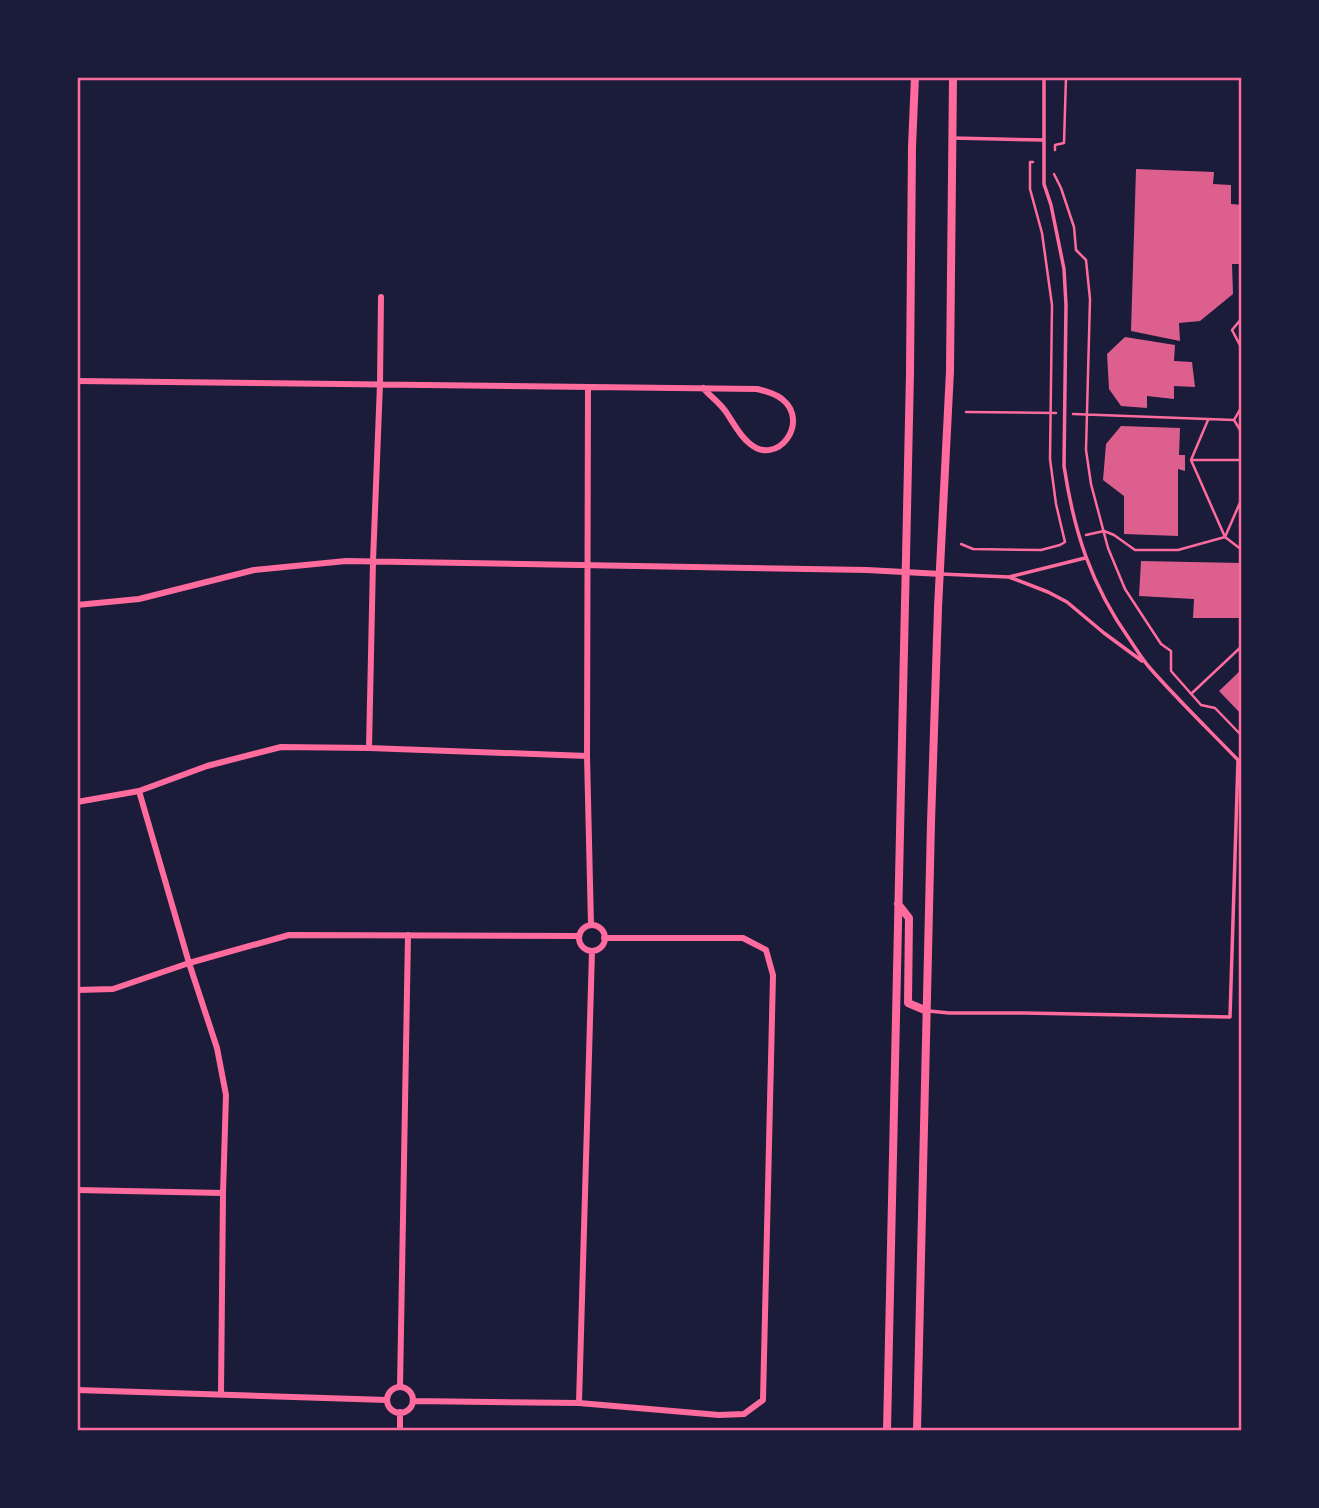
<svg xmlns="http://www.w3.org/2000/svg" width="1319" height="1508" font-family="'PT Sans',sans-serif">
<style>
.building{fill:#dd5f8e}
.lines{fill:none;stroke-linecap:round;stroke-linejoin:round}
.path{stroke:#ff6b9d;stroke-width:2.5}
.service{stroke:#ff6b9d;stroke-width:3.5}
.minor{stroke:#ff6b9d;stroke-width:6}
.tertiary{stroke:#ff6b9d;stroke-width:8}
.neatline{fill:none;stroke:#ff6b9d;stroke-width:2.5}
</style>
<rect width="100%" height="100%" fill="#1b1b3a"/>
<path class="building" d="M1136,169l78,3 -1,12 18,1v19l11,1v59h-10l1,30 -33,27 -21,2 1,18 -49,-10z
M1125,337l50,8 -1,16 18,1 3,25 -21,-1v13l-27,-3v12l-26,-2 -12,-17 -2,-35z
M1121,426l59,2 -1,27h6v16l-7,-2v67l-54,-2v-38l-21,-16 3,-36z
M1141,561l101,2v55h-49l1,-19 -55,-3z
M1242,669v46l-23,-24z"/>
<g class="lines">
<path class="path" d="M1055,150v-5l9,-2 2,-66
M1054,174l7,14 13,39 2,23 10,10 4,39 -4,151 5,34 17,64 17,41 36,55 10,7v20l30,34 14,3 27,28
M1242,318l-10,12 10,19
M1242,406l-8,14 8,13
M966,412l90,1
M1073,414l161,6
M1208,420l-17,40 34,77 17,13
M1191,460h51
M1086,535l18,-4 10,4 21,15h43l47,-13 17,-39
M961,544l12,5 68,1 19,-5 5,-3 -9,-38 -6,-45 2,-154 -10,-72 -12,-44v-27h3
M1191,694l51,-48"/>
<path class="service" d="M952,138l92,2
M941,574l68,3 76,-19
M1009,577l39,15 19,10 37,31 38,28
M929,1011l20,2h75l206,4 8,-257c-30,-31 -61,-61 -89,-93 -7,-8 -13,-18 -19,-27 -39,-55 -56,-108 -66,-174l2,-161 -2,-36 -13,-64 -7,-21v-107"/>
<path class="minor" d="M77,381l680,8c9,2 18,5 25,10 29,23 -5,69 -33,44 -10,-8 -16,-21 -23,-31 -6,-9 -16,-16 -23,-24
M588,387l-1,369 4,169
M77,605l62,-6 115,-29 92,-9 521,9 74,4
M369,748l4,-187 7,-177 1,-87
M139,791l50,172 28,85 9,47 -3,98 -2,200
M77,802l62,-11 68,-25 74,-19 88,1 218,8
M579 938a13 13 0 1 1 26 0a13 13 0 1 1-26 0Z
M77,990l36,-1 76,-26 100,-28 290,1
M77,1190l146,3
M400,1387l8,-452
M387 1400a13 13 0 1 1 26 0a13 13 0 1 1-26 0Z
M77,1390l310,10
M413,1401l166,2 140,12 25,-1 19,-14 10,-425 -7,-25 -23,-12h-139
M579,1403l13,-452
M400,1431v-19"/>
<path class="tertiary" d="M898,904l11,14 -1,85 19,8
M887,1431l23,-1058 2,-226 3,-70
M917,1431l14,-608 7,-215 12,-237 3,-294"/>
</g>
<rect width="1319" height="1508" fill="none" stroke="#1b1b3a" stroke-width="158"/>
<rect x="79" y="79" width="1161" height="1350" class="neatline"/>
</svg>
